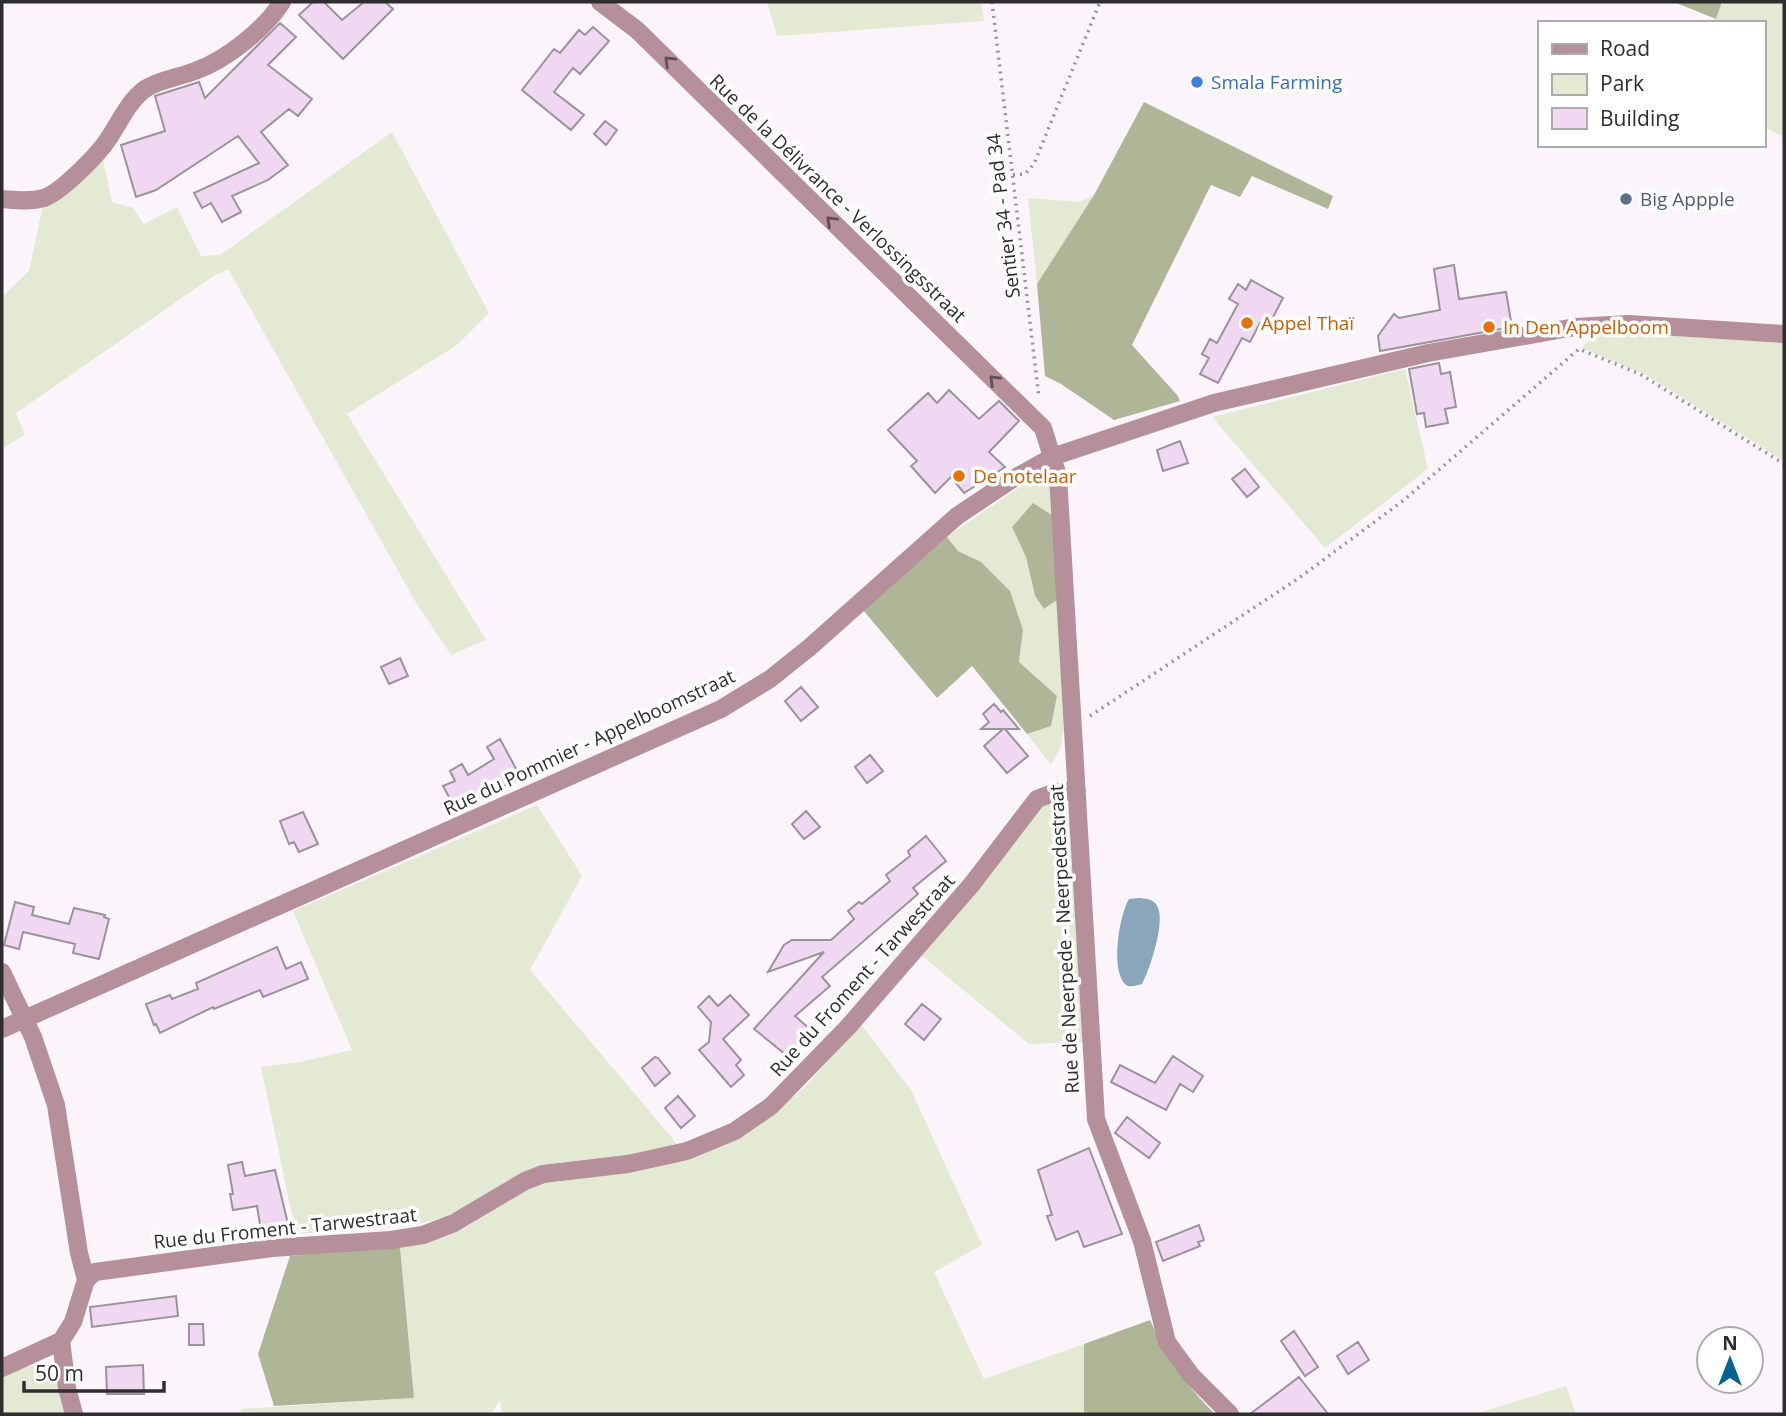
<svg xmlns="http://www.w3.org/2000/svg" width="1786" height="1416" font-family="'Open Sans',sans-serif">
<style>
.green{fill:#e3e9d3}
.forest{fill:#aeb697}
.water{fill:#89a6ba}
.building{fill:#f0d8f2;stroke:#9a949a;stroke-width:2}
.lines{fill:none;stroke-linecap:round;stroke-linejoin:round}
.path{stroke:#979397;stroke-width:3.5;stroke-dasharray:2 5;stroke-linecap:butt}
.minor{stroke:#b58f99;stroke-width:18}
.tertiary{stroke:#b58f99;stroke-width:18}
.oneway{stroke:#5e4f54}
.shop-dot{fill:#3f7fe0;stroke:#fff;stroke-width:2.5}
.service-dot{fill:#5c6f8a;stroke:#fff;stroke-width:2.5}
.food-dot{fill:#e8710a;stroke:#fff;stroke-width:2.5}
.labels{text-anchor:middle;stroke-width:7;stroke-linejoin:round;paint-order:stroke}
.shop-label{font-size:19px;fill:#366cbe;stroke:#fff;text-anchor:start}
.street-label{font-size:19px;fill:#2f2d2f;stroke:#fff}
.service-label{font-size:19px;fill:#4e5e75;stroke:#fff;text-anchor:start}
.food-label{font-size:19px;fill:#c56008;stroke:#fff;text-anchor:start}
</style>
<rect width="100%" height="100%" fill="#fbf5fb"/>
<path class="green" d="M767,2h214l3,19 -207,15z
M1722,2h62v135l-21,-10v-104h-49z
M392,132l97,181 -32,32 -110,69 139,226 -35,15 -36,-54 -187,-332 -16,8 -196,136 9,22 -23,14v-152l27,-26 14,-66 59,-50 10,47 21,6 11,16 33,-17 24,49 19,-1z
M1094,195l-57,89 -9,-86 52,4z
M1596,330l188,11v120l-138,-86 -64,-27z
M1405,369l23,100 -103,79 -113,-131z
M1036,476l13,3 4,10 2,28 -43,10 14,30 9,40 10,12 15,-11 7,114 -6,34 -10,19 -24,-31 24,-8 6,-30 -38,-34 4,-32 -42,-68 -23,-11 -11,-14z
M1050,802l10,3 11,10 14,227 -56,2 -107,-88 119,-151z
M537,805l45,71 -52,94 148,175 -201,56 -35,17 -32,8 -114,8 -35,-167 39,-5 52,-12 -59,-139z
M861,1024l50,66 71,155 -48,27 50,107 100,-35v70h-582l-2,-14 -9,14h-251l1,-5 173,-11 -14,-151 63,-18 58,-37 22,-9 147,-23 55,-24 59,-48z
M32,1366h13l12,12 11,36h-66v-38l14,-7z
M1566,1386l10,28h-101z"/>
<path class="forest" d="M1674,2h48l-6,17z
M1144,102l189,94 -5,13 -76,-33 -12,21 -29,-12 -79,160 46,51 2,5 -66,19 -53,-36 -16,-8 -8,-92 57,-89z
M1033,503l22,14 5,81 -16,11 -9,-13 -9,-39 -14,-30z
M947,537l11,14 23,11 29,29 13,39 -4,32 38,34 -6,30 -24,8 -55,-68 -35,32 -74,-88z
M400,1247l14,151 -140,8 -16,-52 32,-98z
M1150,1320c18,40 34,63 65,94h-131v-70z"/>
<path class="water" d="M1139,898c8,1 16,1 19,10 7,15 -8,61 -16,76 -5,1 -12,4 -16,1 -16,-14 -7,-69 3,-86z"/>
<path class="building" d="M313,2h11l18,18 22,-18h21l8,7 -50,50 -44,-44z
M280,23l16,14 -28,28 44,34 -14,17 -9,-7 -28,23 27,33 -20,15 -36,16 9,16 -19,10 -11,-19 -9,5 -8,-15 65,-30 -21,-27 -82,54 -20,7 -15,-52 44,-14 -10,-35 44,-14 6,16z
M593,27l16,14 -29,33 -7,-6 -19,24 30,23 -13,15 -49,-40 32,-41 6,4 19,-23 6,5z
M605,121l12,9 -11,15 -12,-11z
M1454,265l5,34 47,-7 6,35 -132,24 -2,-15 16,-22 5,4 41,-8 -6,-41z
M1251,280l32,18 -15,29 -8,-4 -10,19 -8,-4 -24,45 -18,-9 9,-16 -7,-4 8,-15 7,4 21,-39 -9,-5 9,-15 8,6z
M1439,363l2,11 9,-2 6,35 -11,2 3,14 -22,4 -2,-14 -7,1 -8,-45z
M949,390l30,29 20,-18 20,20 -30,31 16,15 -41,26 -13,-16 -16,16 -24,-27 6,-5 -29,-31 40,-37 9,10z
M1180,441l8,22 -25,8 -6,-21z
M1245,469l14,18 -12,10 -15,-18z
M400,658l8,18 -19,8 -8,-17z
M801,687l17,20 -17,14 -16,-20z
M994,704l7,8 2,-2 16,19h-14l23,27 -21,17 -23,-27 19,-17h-22l8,-7 -6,-8z
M500,739l21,39 -66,30 -12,-22 12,-5 -5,-10 12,-7 6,11 26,-16 -7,-12z
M870,755l13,16 -16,12 -12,-16z
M806,811l14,16 -16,12 -12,-15z
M303,812l15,32 -19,8 -5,-10 -5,2 -9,-23z
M926,836l20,25 -33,27 5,6 -96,83 8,9 -35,30 17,15 -22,27 -36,-29 70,-77 -56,20 16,-27 8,-5h39l23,-21 -6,-8 11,-9 3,2 28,-23 -4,-6 24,-19 -2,-5z
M15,902l19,5 -2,8 37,9 5,-16 31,7 -1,2 5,2 -10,40 -26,-6 2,-9 -52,-12 -4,17 -15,-4z
M277,947l9,22 15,-7 7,17 -45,18 -3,-7 -46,19 -1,-2 -53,26 -4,-9 -2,1 -8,-21 24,-9 2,4 26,-10 -2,-6z
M730,995l19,20 -26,24 18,21 -5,5 8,10 -13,12 -32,-37 10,-8 2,-20 -13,-15 11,-11 9,10z
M922,1004l19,15 -17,21 -19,-16z
M1173,1056l30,20 -10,16 -13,-8 -14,26 -55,-28 9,-17 35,18z
M655,1057l3,1 12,15 -15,13 -13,-18z
M678,1096l17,20 -14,12 -16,-20z
M1127,1117l33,26 -11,15 -34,-25z
M1089,1148l33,86 -38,13 -6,-16 -22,9 -9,-24 5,-1 -14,-45z
M242,1162l3,14 30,-6 14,58 -28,3 -4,-25 -24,4 -3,-16h3l-5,-29z
M1199,1225l5,15 -6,2 2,4 -37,15 -7,-19z
M176,1296l2,20 -86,11 -2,-20z
M189,1324h14l1,21h-15z
M1294,1331l24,36 -13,9 -24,-35z
M1358,1342l11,18 -21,14 -11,-18z
M143,1365l1,29h-37l-1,-27z
M1299,1377l29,37h-78z"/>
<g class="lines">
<path class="path" d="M992,2l47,396
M1013,175l12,-1 9,-10 66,-162
M1090,716l209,-138 105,-78 175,-151 61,25 144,90"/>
<path class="minor" d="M600,2l37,28 406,398 15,48 38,643 46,122 25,101 24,33 39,39
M2,199c14,1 28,3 42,-1 17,-6 49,-39 60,-53 14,-18 22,-42 41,-56 13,-9 35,-12 50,-18 31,-11 70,-42 87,-69
M2,972l31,65 23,68 23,148 7,27 -13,42 -12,19 -59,27
M86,1280l9,-8 177,-24 119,-8 32,-5 31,-12 71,-42 18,-7 85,-10 59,-13 48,-20 36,-25 77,-79 124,-143 65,-85 19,-7 21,-1
M61,1341l6,47 7,26"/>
<path class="tertiary" d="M2,1029l719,-320 49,-30 40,-32 147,-131 54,-36 41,-23 162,-54 214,-50 147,-26 54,-3 155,10"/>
</g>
<defs><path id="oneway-chevron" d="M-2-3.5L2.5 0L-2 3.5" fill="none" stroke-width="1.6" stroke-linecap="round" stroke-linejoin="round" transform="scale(1.75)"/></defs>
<g class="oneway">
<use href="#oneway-chevron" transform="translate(669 61) rotate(-136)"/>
<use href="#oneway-chevron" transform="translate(831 221) rotate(-136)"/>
<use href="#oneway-chevron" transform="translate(994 380) rotate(-136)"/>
</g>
<circle class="shop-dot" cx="1197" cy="82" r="7"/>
<circle class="service-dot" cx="1626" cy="199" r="7"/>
<g class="food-dot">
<circle cx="1247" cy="323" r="7"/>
<circle cx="1489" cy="327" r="7"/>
<circle cx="959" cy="476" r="7"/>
</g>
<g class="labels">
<g class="shop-label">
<text x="1211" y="89">Smala Farming</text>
</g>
<g class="street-label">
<text transform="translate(838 198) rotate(44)" y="7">Rue de la Délivrance - Verlossingsstraat</text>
<text transform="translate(1003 216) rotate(-97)" y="7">Sentier 34 - Pad 34</text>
<text transform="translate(589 742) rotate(-25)" y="7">Rue du Pommier - Appelboomstraat</text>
<text transform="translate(1064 939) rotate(-93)" y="7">Rue de Neerpede - Neerpedestraat</text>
<text transform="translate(862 975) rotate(-48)" y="7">Rue du Froment - Tarwestraat</text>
<text transform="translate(285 1228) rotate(-6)" y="7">Rue du Froment - Tarwestraat</text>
</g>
<g class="service-label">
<text x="1640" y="206">Big Appple</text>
</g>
<g class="food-label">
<text x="1261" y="330">Appel Thaï</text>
<text x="1503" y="334">In Den Appelboom</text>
<text x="973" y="483">De notelaar</text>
</g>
</g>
<rect width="1786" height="1416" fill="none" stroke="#2f2d2f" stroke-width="7"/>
<rect x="1538" y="21" width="228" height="126" fill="#ffffff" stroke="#acabac" stroke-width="2"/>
<rect x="1552" y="44" width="35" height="10" fill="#b58f99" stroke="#acabac" stroke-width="2"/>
<text x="1600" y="56" font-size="21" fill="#2f2d2f">Road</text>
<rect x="1552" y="74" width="35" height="21" fill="#e3e9d3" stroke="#acabac" stroke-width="2"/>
<text x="1600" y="91" font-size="21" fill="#2f2d2f">Park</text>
<rect x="1552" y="108" width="35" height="21" fill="#f0d8f2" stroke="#acabac" stroke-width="2"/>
<text x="1600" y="126" font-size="21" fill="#2f2d2f">Building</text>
<g transform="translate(1730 1360)"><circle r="33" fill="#ffffff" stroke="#acabac" stroke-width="2"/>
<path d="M0-5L12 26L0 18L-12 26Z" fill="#006392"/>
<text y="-10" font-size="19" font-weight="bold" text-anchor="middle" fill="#2f2d2f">N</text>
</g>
<path d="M24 1381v10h140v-10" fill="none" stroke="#2f2d2f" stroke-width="3.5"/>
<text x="35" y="1381" font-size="21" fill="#2f2d2f" stroke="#ffffff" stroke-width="5" paint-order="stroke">50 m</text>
</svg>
